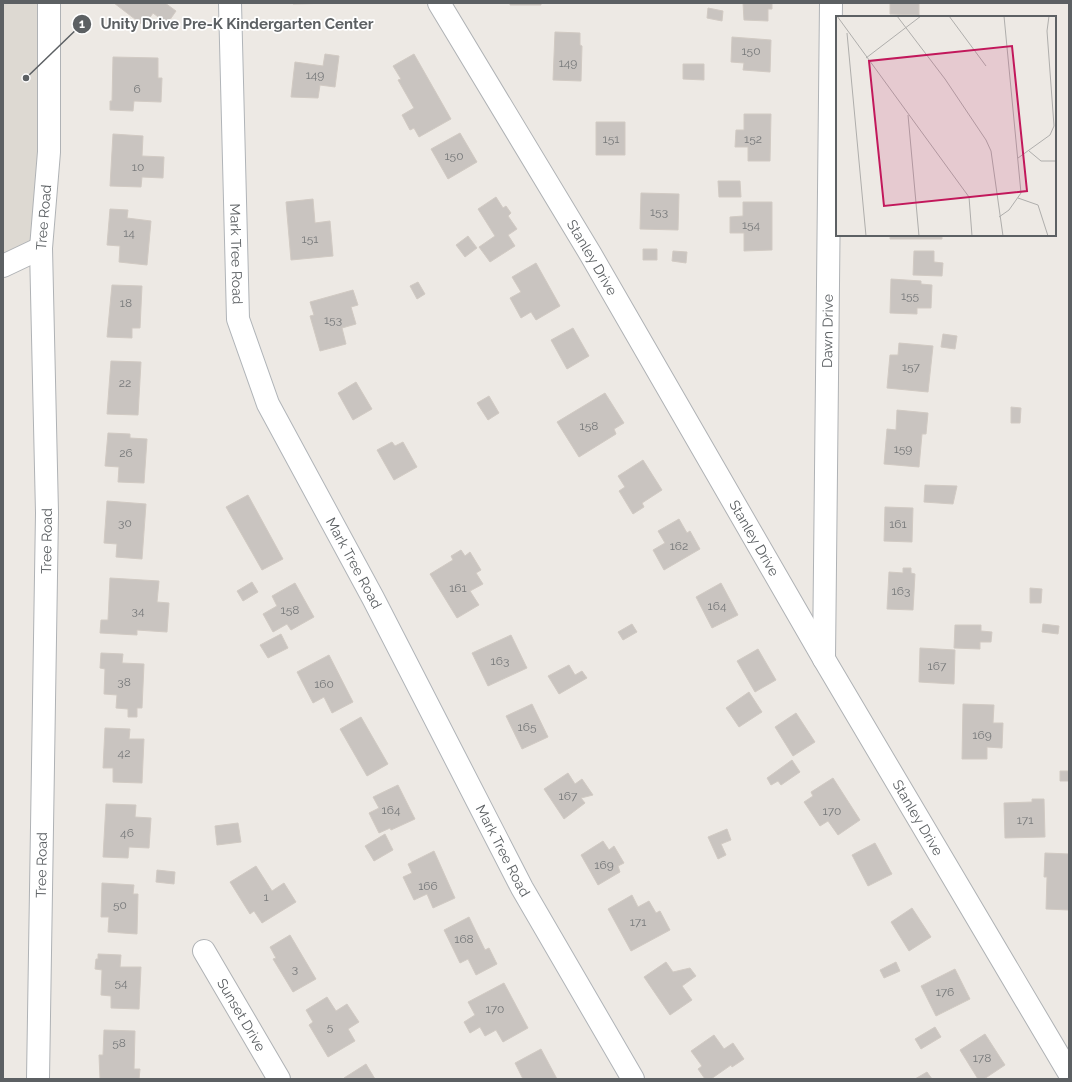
<svg xmlns="http://www.w3.org/2000/svg" width="1072" height="1082" font-family="Raleway,sans-serif">
<style>
.education{fill:#ddd9d2}
.building{fill:#c9c4c0;stroke:#d1cac3}
.lines{fill:none;stroke-linecap:round;stroke-linejoin:round}
.street-casing{stroke:#afb2b5;stroke-width:24}
.secondary-casing{stroke:#b0b4b8;stroke-width:24}
.street{stroke:#fff;stroke-width:22}
.secondary{stroke:#fff;stroke-width:22}
.labels{text-anchor:middle;stroke-width:3.5;stroke-linejoin:round;paint-order:stroke}
.number-label{font-size:12px;fill:#77797a}
.street-label{font-size:14px;fill:#5c6063;stroke:#fff}
.inset-road{fill:none;stroke:#afaeac;stroke-width:1}
.view{fill:#c2185b;fill-opacity:0.15;stroke:#c2185b;stroke-width:2}
.inset-edge{fill:none;stroke:#5c6063;stroke-width:2}
.leader{fill:none;stroke:#5c6063;stroke-width:1.5}
.callout-dot{fill:#5c6063;stroke:#fff;stroke-width:1.5}
.mark-label{font-size:12px;text-anchor:middle;font-weight:bold;fill:#fff}
.callout-label{font-size:15px;text-anchor:middle;font-weight:bold;fill:#5c6063;stroke:#fff;stroke-width:3.5;stroke-linejoin:round;paint-order:stroke}
</style>
<rect width="100%" height="100%" fill="#ede9e4"/>
<path class="education" d="M3,3h46l-8,245 -38,18z"/>
<path class="building" d="M114,3h51l11,8 -9,13 -14,-11 -9,13z
M293,3h40l-40,1z
M510,3h31v2h-31z
M743,3h29v6h-4v12l-24,-1z
M890,3h29v12l-29,-1z
M708,8l15,3 -1,10 -15,-3z
M555,32l25,1v12l2,1 -1,35 -28,-1z
M732,37l39,3 -1,32 -27,-2 1,-7 -13,-1z
M325,54l14,2 -4,31 -15,-2 -2,13 -27,-1 4,-35 28,4z
M414,54l37,65 -32,18 -5,-9 -4,2 -8,-15 12,-7 -16,-28 3,-1 -8,-13z
M113,57l45,1v20h4l-1,24 -27,-1 -1,10 -23,-1v-9h2z
M683,64h21v16l-21,-1z
M744,114h27l-1,47h-22v-14h-13l1,-17h8z
M596,122h29v33h-29z
M460,133l17,29 -29,17 -17,-30z
M113,134l30,2 -1,20 22,1 -1,21 -21,-1 -1,10 -31,-1z
M718,181h22l1,16h-22z
M641,193l38,1 -1,36 -38,-1z
M496,197l7,11 3,-2 5,7 -3,3 9,13 -9,6 7,11 -25,16 -11,-15 16,-11 -17,-27z
M313,199l2,24 15,-2 3,35 -42,4 -5,-58z
M743,202h29v48l-28,1v-18h-14v-16l13,-1z
M110,209l18,1 -1,8 24,3 -4,44 -28,-3 1,-16 -13,-1z
M890,235h52v4h-52z
M468,236l9,12 -12,9 -9,-12z
M643,249h14v11h-14z
M673,251l14,1 -1,11 -14,-2z
M914,251h20v11l9,1 -1,13 -29,-1z
M536,263l24,43 -24,14 -5,-8 -10,6 -11,-20 11,-6 -9,-15z
M891,279l30,2v3l11,1 -1,23h-14v6l-27,-1z
M418,282l7,12 -8,5 -7,-13z
M112,285l30,1 -2,42h-8v10l-25,-1z
M353,290l5,15 -7,2 5,17 -14,4 4,16 -26,7 -10,-35 4,-1 -4,-13z
M573,328l16,28 -22,13 -16,-29z
M943,334l14,2 -2,13 -14,-2z
M899,343l34,3 -5,46 -41,-4 3,-33h8z
M111,361l30,1 -3,53 -31,-1z
M356,382l16,27 -19,11 -15,-27z
M605,393l19,30 -10,6 2,5 -37,23 -22,-35z
M489,396l10,17 -11,7 -11,-17z
M1011,407l10,1 -1,15h-9z
M897,410l31,3 -2,21h-4l-3,33 -35,-3 3,-35 9,1z
M108,433l22,1v4l17,1 -3,44 -26,-1 1,-15 -14,-1z
M392,442l3,4 8,-4 14,25 -23,13 -17,-30z
M643,460l19,30 -20,13 2,4 -11,7 -14,-23 6,-4 -7,-11z
M925,485l32,1 -4,18 -29,-2z
M248,495l35,64 -21,11 -36,-63z
M107,501l39,3 -4,55 -26,-2 1,-13 -13,-1z
M885,507l28,1 -1,34 -28,-1z
M679,519l8,14 3,-2 10,18 -36,21 -11,-20 12,-7 -7,-12z
M461,550l4,6 5,-4 11,18 -5,3 7,11 -13,7 9,14 -22,13 -27,-44 23,-14 -2,-4z
M903,568h8v5l4,1 -2,36 -26,-1 2,-37 14,1z
M110,578l49,3 -2,21 12,1 -2,29 -30,-2v5l-37,-2 1,-13h7z
M252,582l6,10 -15,9 -6,-10z
M295,583l19,34 -23,13 -4,-6 -14,8 -10,-18 14,-8 -5,-10z
M721,583l17,32 -26,13 -16,-31z
M1030,588l12,1 -1,14h-11z
M632,624l5,8 -14,8 -5,-8z
M1043,624l16,2 -1,8 -16,-2z
M955,625h26v6l11,1 -1,10h-11v7l-26,-1z
M281,634l7,14 -20,10 -8,-13z
M511,635l16,33 -39,18 -16,-33z
M920,648l35,2 -1,34 -35,-2z
M758,649l18,31 -21,12 -18,-31z
M101,653l22,1 -1,9 22,1 -2,44h-5v9h-9v-8l-12,-1 1,-13 -13,-1 1,-25 -5,-1z
M329,655l24,47 -21,11 -8,-16 -11,6 -16,-31z
M569,665l6,10 7,-4 5,7 -28,16 -11,-18z
M749,692l13,20 -23,15 -13,-19z
M532,704l16,33 -26,12 -16,-33z
M963,704l31,1 -1,18h10l-1,25 -15,-1v12h-25z
M796,713l19,29 -22,14 -18,-29z
M361,717l27,47 -21,12 -27,-47z
M105,728l25,1 -1,10h15l-2,44 -29,-1v-14h-10z
M792,760l8,12 -19,13 -3,-4 -7,4 -4,-7z
M1060,771h9v10h-9z
M568,773l7,11 7,-5 11,16 -12,3 4,5 -21,16 -20,-30z
M833,778l27,42 -22,15 -10,-14 -8,5 -16,-24 9,-6 -2,-4z
M398,785l17,34 -24,11 -1,-2 -11,5 -10,-20 10,-5 -6,-11z
M1032,799h12l1,38 -40,1 -1,-35 28,-1z
M106,804l30,1 -1,12 16,1 -2,30 -20,-1 -1,11 -25,-1z
M238,823l3,19 -24,3 -2,-19z
M727,829l4,11 -10,4 5,11 -8,4 -10,-22z
M385,834l8,16 -19,11 -9,-15z
M603,841l6,9 5,-4 10,17 -6,3 2,6 -22,13 -17,-30z
M875,843l17,31 -24,12 -16,-31z
M434,851l21,47 -22,10 -6,-14 -13,6 -11,-23 9,-4 -4,-9z
M1045,853l24,1v56l-23,-1 1,-32h-3z
M256,866l16,25 12,-8 12,19 -34,21 -8,-12 -4,3 -20,-32z
M157,870l18,2 -1,12 -18,-2z
M102,883l32,2 -1,9h5l-1,40 -29,-2 1,-15h-8z
M632,895l6,12 11,-6 7,12 4,-2 10,19 -39,21 -23,-42z
M912,908l19,29 -22,14 -18,-29z
M469,917l16,33 4,-2 8,16 -21,11 -8,-16 -8,4 -16,-33z
M290,935l26,44 -23,13 -20,-33 3,-1 -6,-11z
M98,954l23,1 -1,12h21l-2,42 -28,-1v-12l-10,-1 1,-25 -7,-1 1,-10h2z
M666,962l7,10 17,-4 6,8 -14,10 10,14 -22,15 -26,-38z
M896,962l4,9 -16,7 -4,-8z
M955,969l15,30 -34,17 -15,-30z
M504,983l24,45 -25,14 -7,-12 -11,6 -5,-9 -10,6 -6,-11 11,-7 -7,-13z
M327,997l9,14 11,-7 12,18 -11,7 7,12 -27,16 -19,-32 4,-3 -7,-12z
M935,1027l6,10 -20,12 -6,-10z
M104,1030l31,1 -1,38h6l-1,10h-39l-1,-24h4z
M985,1034l20,31 -21,14h-6l-18,-29z
M714,1035l10,14 9,-6 11,16 -12,8 -1,-2 -20,14h-6l-7,-10 4,-3 -11,-15z
M541,1049l16,30h-34l-8,-16z
M366,1064l9,15h-30l-1,-1z
M927,1072l5,7h-17z"/>
<g class="lines">
<defs>
<g id="street">
<path id="s1" d="M439,3l152,252 233,404 245,414"/>
<path d="M3,266l38,-18"/>
<path id="s2" d="M824,659l7,-656"/>
<path id="s3" d="M204,951l75,128"/>
<path id="s4" d="M38,1079l9,-566 -6,-265 8,-96v-149"/>
</g>
<g id="secondary">
<path id="s5" d="M230,3l8,316 30,85 105,194 149,290 111,191"/>
</g>
</defs>
<use href="#street" class="street-casing"/>
<use href="#secondary" class="secondary-casing"/>
<use href="#street" class="street"/>
<use href="#secondary" class="secondary"/>
</g>
<g class="labels">
<g class="number-label">
<text x="751" y="55">150</text>
<text x="568" y="67">149</text>
<text x="315" y="79">149</text>
<text x="137" y="93">6</text>
<text x="611" y="143">151</text>
<text x="753" y="143">152</text>
<text x="454" y="160">150</text>
<text x="138" y="171">10</text>
<text x="659" y="216">153</text>
<text x="751" y="229">154</text>
<text x="129" y="237">14</text>
<text x="310" y="243">151</text>
<text x="910" y="300">155</text>
<text x="126" y="307">18</text>
<text x="333" y="324">153</text>
<text x="911" y="371">157</text>
<text x="125" y="387">22</text>
<text x="589" y="430">158</text>
<text x="903" y="453">159</text>
<text x="126" y="457">26</text>
<text x="125" y="527">30</text>
<text x="898" y="528">161</text>
<text x="679" y="550">162</text>
<text x="458" y="592">161</text>
<text x="901" y="595">163</text>
<text x="717" y="610">164</text>
<text x="290" y="614">158</text>
<text x="138" y="615">34</text>
<text x="500" y="665">163</text>
<text x="937" y="670">167</text>
<text x="124" y="686">38</text>
<text x="324" y="688">160</text>
<text x="527" y="731">165</text>
<text x="982" y="739">169</text>
<text x="124" y="757">42</text>
<text x="568" y="800">167</text>
<text x="391" y="814">164</text>
<text x="832" y="815">170</text>
<text x="1025" y="824">171</text>
<text x="127" y="837">46</text>
<text x="604" y="869">169</text>
<text x="428" y="890">166</text>
<text x="266" y="901">1</text>
<text x="120" y="909">50</text>
<text x="638" y="926">171</text>
<text x="464" y="943">168</text>
<text x="295" y="973">3</text>
<text x="121" y="987">54</text>
<text x="945" y="996">176</text>
<text x="495" y="1013">170</text>
<text x="330" y="1031">5</text>
<text x="119" y="1047">58</text>
<text x="982" y="1062">178</text>
</g>
<g class="street-label">
<text dy="5" stroke="none"><textPath href="#s4" startOffset="862">Tree Road</textPath></text>
<text dy="5" stroke="none"><textPath href="#s5" startOffset="251">Mark Tree Road</textPath></text>
<text dy="5" stroke="none"><textPath href="#s1" startOffset="297">Stanley Drive</textPath></text>
<text dy="5" stroke="none"><textPath href="#s2" startOffset="328">Dawn Drive</textPath></text>
<text dy="5" stroke="none"><textPath href="#s1" startOffset="621">Stanley Drive</textPath></text>
<text dy="5" stroke="none"><textPath href="#s4" startOffset="538">Tree Road</textPath></text>
<text dy="5" stroke="none"><textPath href="#s5" startOffset="587">Mark Tree Road</textPath></text>
<text dy="5" stroke="none"><textPath href="#s1" startOffset="945">Stanley Drive</textPath></text>
<text dy="5" stroke="none"><textPath href="#s5" startOffset="911">Mark Tree Road</textPath></text>
<text dy="5" stroke="none"><textPath href="#s4" startOffset="214">Tree Road</textPath></text>
<text dy="5" stroke="none"><textPath href="#s3" startOffset="74">Sunset Drive</textPath></text>
</g>
</g>
<g transform="translate(836 16)">
<rect width="220" height="220" fill="#ede9e4"/>
<path class="inset-road" d="M1,0l132,181 3,39M61,0l48,63 41,61 5,11 12,85M113,0l37,50M11,17l19,203M30,42l55,-42M72,99l11,121M193,135l12,10h15M182,142l32,-23 4,-9 -7,-95 2,-15M182,182l20,7 10,31M163,201l10,-7 12,-17 -17,-177"/>
<path class="view" d="M176,30l15,145 -143,15 -15,-145z"/>
<rect width="220" height="220" class="inset-edge"/>
</g>
<path class="leader" d="M26 78L82 24"/>
<g class="callout-dot">
<circle cx="26" cy="78" r="4"/>
<circle cx="82" cy="24" r="10"/>
</g>
<g class="mark-label">
<text x="82" y="28">1</text>
</g>
<g class="callout-label">
<text x="237" y="29">Unity Drive Pre-K Kindergarten Center</text>
</g>
<rect width="1072" height="1082" fill="none" stroke="#5c6063" stroke-width="8"/>
</svg>
